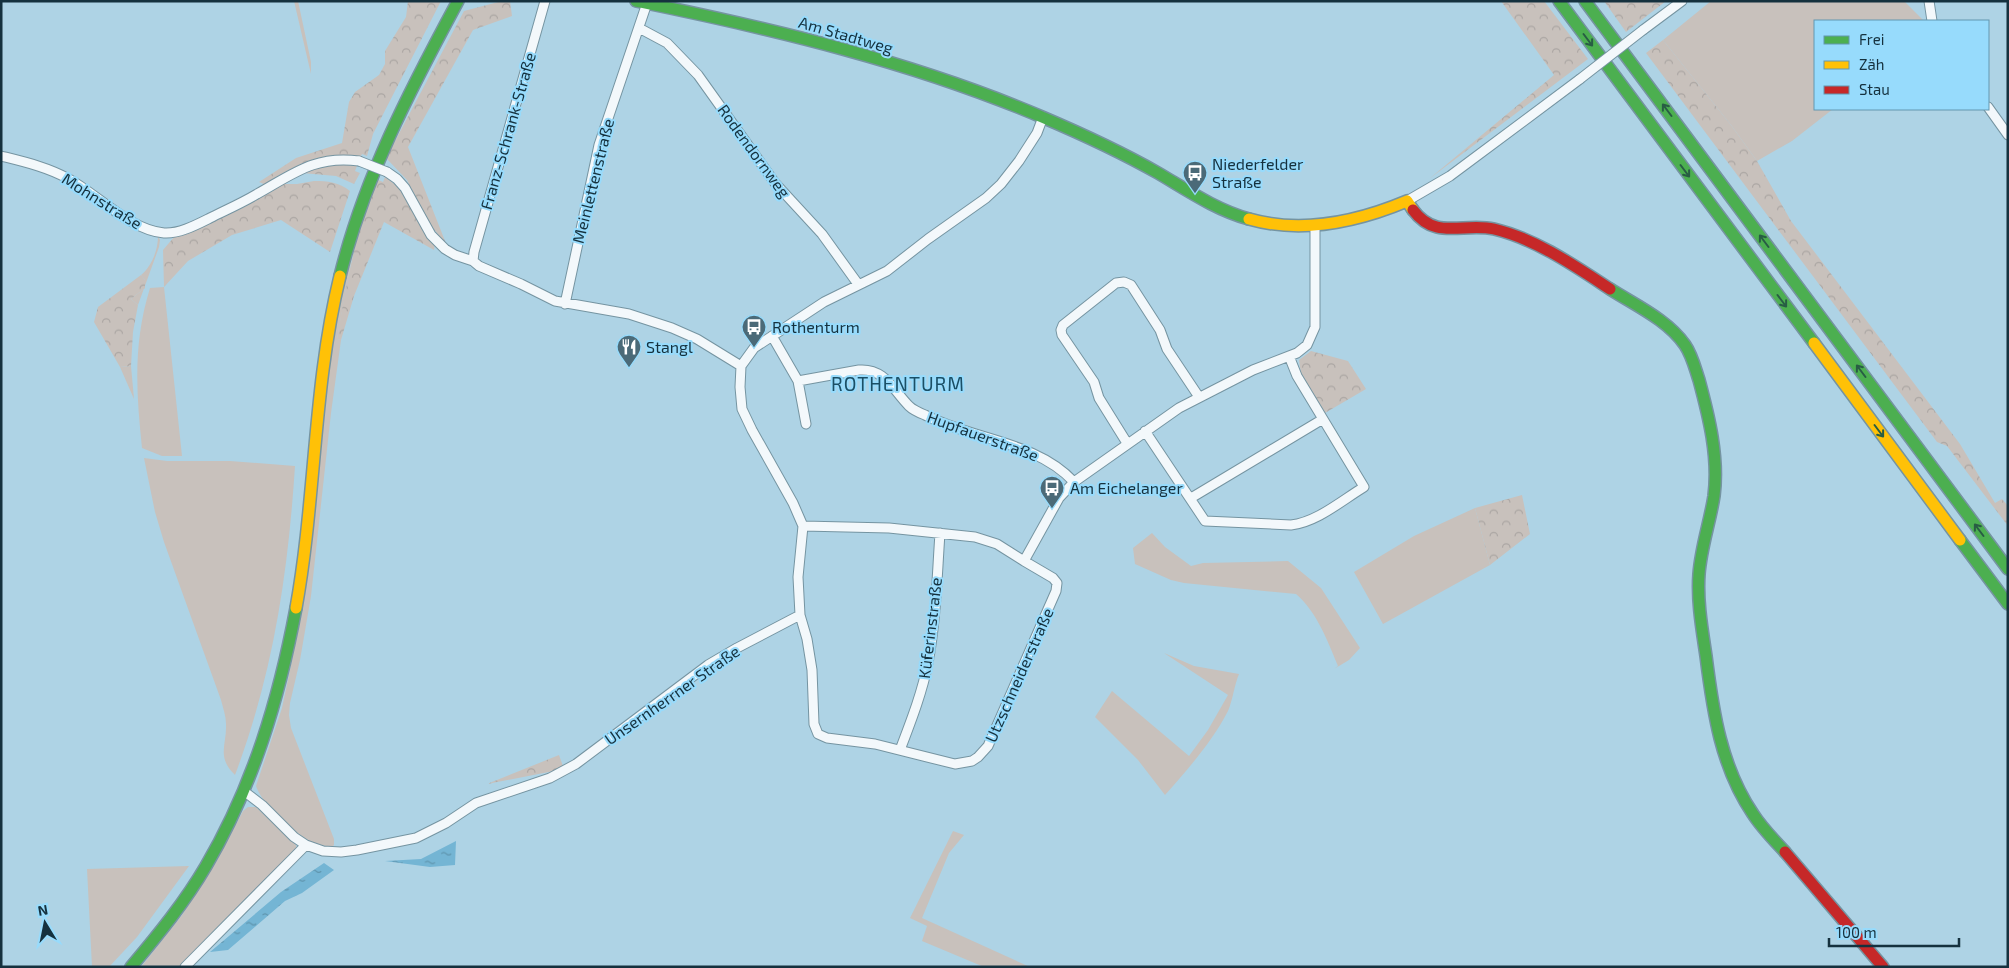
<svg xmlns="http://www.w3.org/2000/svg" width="2009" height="968" font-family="'Exo 2',sans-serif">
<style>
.grass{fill:#c8c1bc}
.forest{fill:url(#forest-crowns)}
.water{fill:url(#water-ripples)}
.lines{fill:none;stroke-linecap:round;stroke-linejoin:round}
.street-casing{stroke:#7594a1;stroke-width:11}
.fast-casing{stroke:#7594a1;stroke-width:14}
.slow-casing{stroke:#7594a1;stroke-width:14}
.jam-casing{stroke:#7594a1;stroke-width:14}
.street{stroke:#f3f8fb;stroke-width:9}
.fast{stroke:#4caf50;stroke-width:11}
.slow{stroke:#ffc107;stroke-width:11}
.jam{stroke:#c62828;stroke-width:11}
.street-bridge-casing{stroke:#7594a1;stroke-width:11;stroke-linecap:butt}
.street-bridge{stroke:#f3f8fb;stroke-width:9}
.oneway{stroke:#285d44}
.labels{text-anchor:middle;stroke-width:4;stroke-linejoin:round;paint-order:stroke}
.street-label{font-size:16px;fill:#15313e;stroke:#97dbfc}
.poi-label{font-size:16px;fill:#15313e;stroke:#97dbfc;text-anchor:start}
.quarter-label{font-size:19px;letter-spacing:1px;fill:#1b4f66;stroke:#97dbfc}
</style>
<defs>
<pattern id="forest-crowns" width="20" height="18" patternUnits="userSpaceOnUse" patternTransform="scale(1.25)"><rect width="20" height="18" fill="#c8c1bc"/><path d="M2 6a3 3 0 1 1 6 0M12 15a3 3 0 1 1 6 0" fill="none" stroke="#aba6a3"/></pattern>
<pattern id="water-ripples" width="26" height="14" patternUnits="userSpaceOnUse" patternTransform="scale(1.25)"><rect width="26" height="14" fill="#74b5d4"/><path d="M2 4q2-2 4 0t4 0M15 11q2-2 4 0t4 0" fill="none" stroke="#5e94ad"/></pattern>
</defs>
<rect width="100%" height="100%" fill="#aed3e5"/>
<path class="grass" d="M294,1h4l13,61v12z
M1711,1h193l20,20h-109v88h18l-41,32 -35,20 -26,-36 -68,-85z
M158,236l2,4 -1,7 -21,58 -7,-6 14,-11v-8l-4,-5c11,-9 17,-25 17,-39z
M353,251l-16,88 4,1 -10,73 -20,183 -11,64 -10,43 -1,12 2,13 43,111v6l-2,2c-6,-1 -14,-2 -20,-5 -16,-7 -51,-39 -56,-56l26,-78 20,-95 9,-65 19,-196 7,-47z
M164,287l18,169h-20l-20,-8c-6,-57 -9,-105 8,-160z
M131,366l3,33 -14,-32z
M144,458l23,3h63l65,5c-7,108 -22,208 -60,309 -19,-18 -8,-30 -9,-51 0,-8 -3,-16 -5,-24l-57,-158 -9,-30z
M1475,508l15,57 -107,59 -29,-52 60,-36z
M1152,533l13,14 26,19 12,-3 85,-2 33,27 39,60 -11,12 -15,9 4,-3c-10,-24 -21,-54 -42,-72l-112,-11 -13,-3 -36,-16 -2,-16z
M1164,653l30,13 45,8c-5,12 -6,25 -11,37 -16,31 -40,58 -63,84l-27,-35 -43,-43 17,-26 77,65 19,-26 20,-35z
M248,807h8l40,38 1,5 -8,6 -110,111h-38l41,-52 34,-53 27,-51z
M953,831l11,4 -15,18 -27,65 108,49h-46l-62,-26 5,-15 -17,-8z
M189,866l-52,71 -28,30h-17l-5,-98z"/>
<path class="forest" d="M408,1h33l-68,133 -6,22 -5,-2 -2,4c-36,-10 -65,8 -96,26l-5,-2 37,-24 46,-15 7,-41 6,-10 24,-17 6,-11v-13l21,-34z
M502,1h8l2,15 -39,14 -65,117 39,99 -21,-27 -19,-39 -21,-22 78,-147z
M1501,1h43l44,58 -159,120 125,-104z
M1604,1h62l-40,31z
M1663,40l68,85 26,36 34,60 169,223 35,59 7,-4 6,7v20l-61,-80 -10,-4 -291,-389z
M338,164l19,2 -2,5 5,2 -6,11 -18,-8 -34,-3 10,-5z
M385,177l15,11 24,44 11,12 -1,6 -50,-28 -30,74 -13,44 -4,-1c9,-55 19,-108 39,-160l7,3z
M314,181c14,0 25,1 36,10l-20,61 -49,-32 -49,15 -44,26 -24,26 -1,-37 11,-13 72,-34 33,-19h18z
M141,275l4,5v8l-14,11 7,6 -5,27 -2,34 -11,1 -26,-45 4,-15z
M1311,351l37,10 18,28 -41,24 -24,-39 -2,-14z
M1522,495l8,39 -40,31 -15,-57z
M559,755l5,14 -77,15z"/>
<path class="water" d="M456,841l-1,24 -25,2 -45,-6 36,-2z
M324,863l10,7 -32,23 -17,8 -57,49 -18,2 71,-60z"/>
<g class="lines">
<defs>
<path id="street" d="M1929,1l3,20
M639,28l28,15 31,32 77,108 47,51 36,50
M1643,30l39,-29
M1988,107l20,28
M1,156c24,6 46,11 68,23 29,16 61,51 95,54 15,1 32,-8 46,-15 16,-8 32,-15 47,-24 36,-20 58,-39 102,-33
M387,172l10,7 8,9 26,47 14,14 10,6 18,6 6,5 42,18 34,17 74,13 43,14 25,11 44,27
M1407,201l43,-25 130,-97
M473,261l1,-9 71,-251
M565,304l34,-159 48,-142
M772,336l26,45 61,-11c26,-2 34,20 50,36 4,4 11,7 16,9 48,25 111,26 149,67
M798,381l8,43
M1145,431l60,90 86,4c26,-3 50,-24 73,-38l-67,-111 -8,-20
M1127,443l-28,-45 -5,-16 -32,-47 -1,-5 2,-5 53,-42 8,-1 7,3 29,45 7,19 32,48
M1191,498l132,-79
M803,526l86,2 86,9 22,7 27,17 35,-63 15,-16 105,-74 74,-38 44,-17 10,-8 8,-18v-102
M800,615l7,24 5,31 2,54 4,10 9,4 48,6 80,20 17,-3 6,-4 10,-11 68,-155 1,-8 -4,-5 -29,-17
M900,750c11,-29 22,-57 28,-87 8,-42 9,-87 12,-130
M245,792l17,13 32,32 12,8 17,6 18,1 16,-2 59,-12 30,-15 30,-20 74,-25 26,-14 132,-99 29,-17 63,-33 -2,-38 5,-51 -10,-23 -41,-73 -10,-21 -2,-22 1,-21 13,-18 70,-46 63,-31 41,-32 58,-41 15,-14 18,-23 18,-28 6,-16
M185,967l121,-122"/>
<path id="fast" d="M636,1c138,28 277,61 406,116 40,17 79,35 116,56 29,17 58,37 91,46
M1559,1l255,342
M1585,1l423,568
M340,276c24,-98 70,-186 118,-275
M1610,289c25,16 58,31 75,56 7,10 10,23 14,35 10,37 20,77 15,116 -4,26 -13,51 -15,78 -2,27 3,55 7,82 7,56 15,111 47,158 9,14 21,26 32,38
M1960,540l48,64
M131,967c27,-32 54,-65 75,-101 47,-80 73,-167 90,-258"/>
<path id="slow" d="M1249,219c53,15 108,3 158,-18l6,9
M1814,343l146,197
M296,608c20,-110 17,-223 44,-332"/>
<path id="jam" d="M1413,210c23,31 50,12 81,19 42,10 81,37 116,60
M1785,852l98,115"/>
</defs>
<use href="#street" class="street-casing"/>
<use href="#fast" class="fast-casing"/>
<use href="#slow" class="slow-casing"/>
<use href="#jam" class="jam-casing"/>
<use href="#street" class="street"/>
<use href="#fast" class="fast"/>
<use href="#slow" class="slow"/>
<use href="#jam" class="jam"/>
<defs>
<path id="street-bridge" d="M1580,79l63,-49
M359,161l28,11"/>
</defs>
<use href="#street-bridge" class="street-bridge-casing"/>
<use href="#street-bridge" class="street-bridge"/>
</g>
<defs><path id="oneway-shaft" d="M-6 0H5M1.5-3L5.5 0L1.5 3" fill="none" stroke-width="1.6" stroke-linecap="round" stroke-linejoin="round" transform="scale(1.25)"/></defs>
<g class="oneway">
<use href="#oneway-shaft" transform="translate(1588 40) rotate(53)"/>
<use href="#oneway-shaft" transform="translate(1667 110) rotate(-127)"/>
<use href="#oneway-shaft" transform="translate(1685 171) rotate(53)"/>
<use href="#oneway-shaft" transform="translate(1764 241) rotate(-127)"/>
<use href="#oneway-shaft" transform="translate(1782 301) rotate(53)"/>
<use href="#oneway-shaft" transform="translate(1861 371) rotate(-127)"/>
<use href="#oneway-shaft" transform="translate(1879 431) rotate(53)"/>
<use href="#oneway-shaft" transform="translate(1979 530) rotate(-127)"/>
</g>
<defs>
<symbol id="bus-pin" viewBox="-11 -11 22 30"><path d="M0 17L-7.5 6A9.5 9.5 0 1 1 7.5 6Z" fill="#4b6a78" stroke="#97dbfc"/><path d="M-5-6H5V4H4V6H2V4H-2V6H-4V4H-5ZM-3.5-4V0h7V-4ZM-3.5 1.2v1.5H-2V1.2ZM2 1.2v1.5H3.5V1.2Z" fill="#fff"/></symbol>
<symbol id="restaurant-pin" viewBox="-11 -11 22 30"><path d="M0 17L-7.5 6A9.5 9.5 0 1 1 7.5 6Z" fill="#4b6a78" stroke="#97dbfc"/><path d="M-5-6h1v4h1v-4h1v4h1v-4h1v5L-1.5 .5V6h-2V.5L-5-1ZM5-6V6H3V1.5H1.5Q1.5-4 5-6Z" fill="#fff"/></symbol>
</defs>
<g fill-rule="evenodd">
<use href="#bus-pin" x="1181" y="159" width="28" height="38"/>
<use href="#bus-pin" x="740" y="313" width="28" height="38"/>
<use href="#restaurant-pin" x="615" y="333" width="28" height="38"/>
<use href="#bus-pin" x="1038" y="474" width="28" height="38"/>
</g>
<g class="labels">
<g class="street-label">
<text transform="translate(846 35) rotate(16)" y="6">Am Stadtweg</text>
<text transform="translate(508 131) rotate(-74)" y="6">Franz-Schrank-Straße</text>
<text transform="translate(754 151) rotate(54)" y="6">Rodendornweg</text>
<text transform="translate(593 181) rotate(-76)" y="6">Meinlettenstraße</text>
<text transform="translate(102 201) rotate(32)" y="6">Mohnstraße</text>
<text transform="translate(983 436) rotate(20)" y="6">Hupfauerstraße</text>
<text transform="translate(930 628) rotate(-83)" y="6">Küferinstraße</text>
<text transform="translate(1019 675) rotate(-66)" y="6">Utzschneiderstraße</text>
<text transform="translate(672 695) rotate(-35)" y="6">Unsernherrner Straße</text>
</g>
<g class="poi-label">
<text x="1212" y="170">Niederfelder<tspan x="1212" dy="18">Straße</tspan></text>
<text x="772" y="333">Rothenturm</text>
<text x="646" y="353">Stangl</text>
<text x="1070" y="494">Am Eichelanger</text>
</g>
<g class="quarter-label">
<text x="898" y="391">ROTHENTURM</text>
</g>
</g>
<rect width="2009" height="968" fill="none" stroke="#15313e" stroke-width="5"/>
<rect x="1814" y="20" width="175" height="90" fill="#97dbfc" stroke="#6397b0"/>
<rect x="1824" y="36" width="25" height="8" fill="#4caf50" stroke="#6397b0"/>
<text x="1859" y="45" font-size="15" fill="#15313e">Frei</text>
<rect x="1824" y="61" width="25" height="8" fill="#ffc107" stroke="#6397b0"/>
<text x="1859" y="70" font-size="15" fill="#15313e">Zäh</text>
<rect x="1824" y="86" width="25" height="8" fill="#c62828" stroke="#6397b0"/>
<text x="1859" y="95" font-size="15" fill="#15313e">Stau</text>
<g transform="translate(45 923) rotate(350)" stroke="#97dbfc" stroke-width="4" paint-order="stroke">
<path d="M0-4L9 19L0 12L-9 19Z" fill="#15313e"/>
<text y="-8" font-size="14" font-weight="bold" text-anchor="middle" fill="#15313e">N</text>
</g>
<path d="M1829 938v8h130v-8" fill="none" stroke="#15313e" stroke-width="2.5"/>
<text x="1836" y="938" font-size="15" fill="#15313e" stroke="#97dbfc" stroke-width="4" paint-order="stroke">100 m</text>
</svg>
